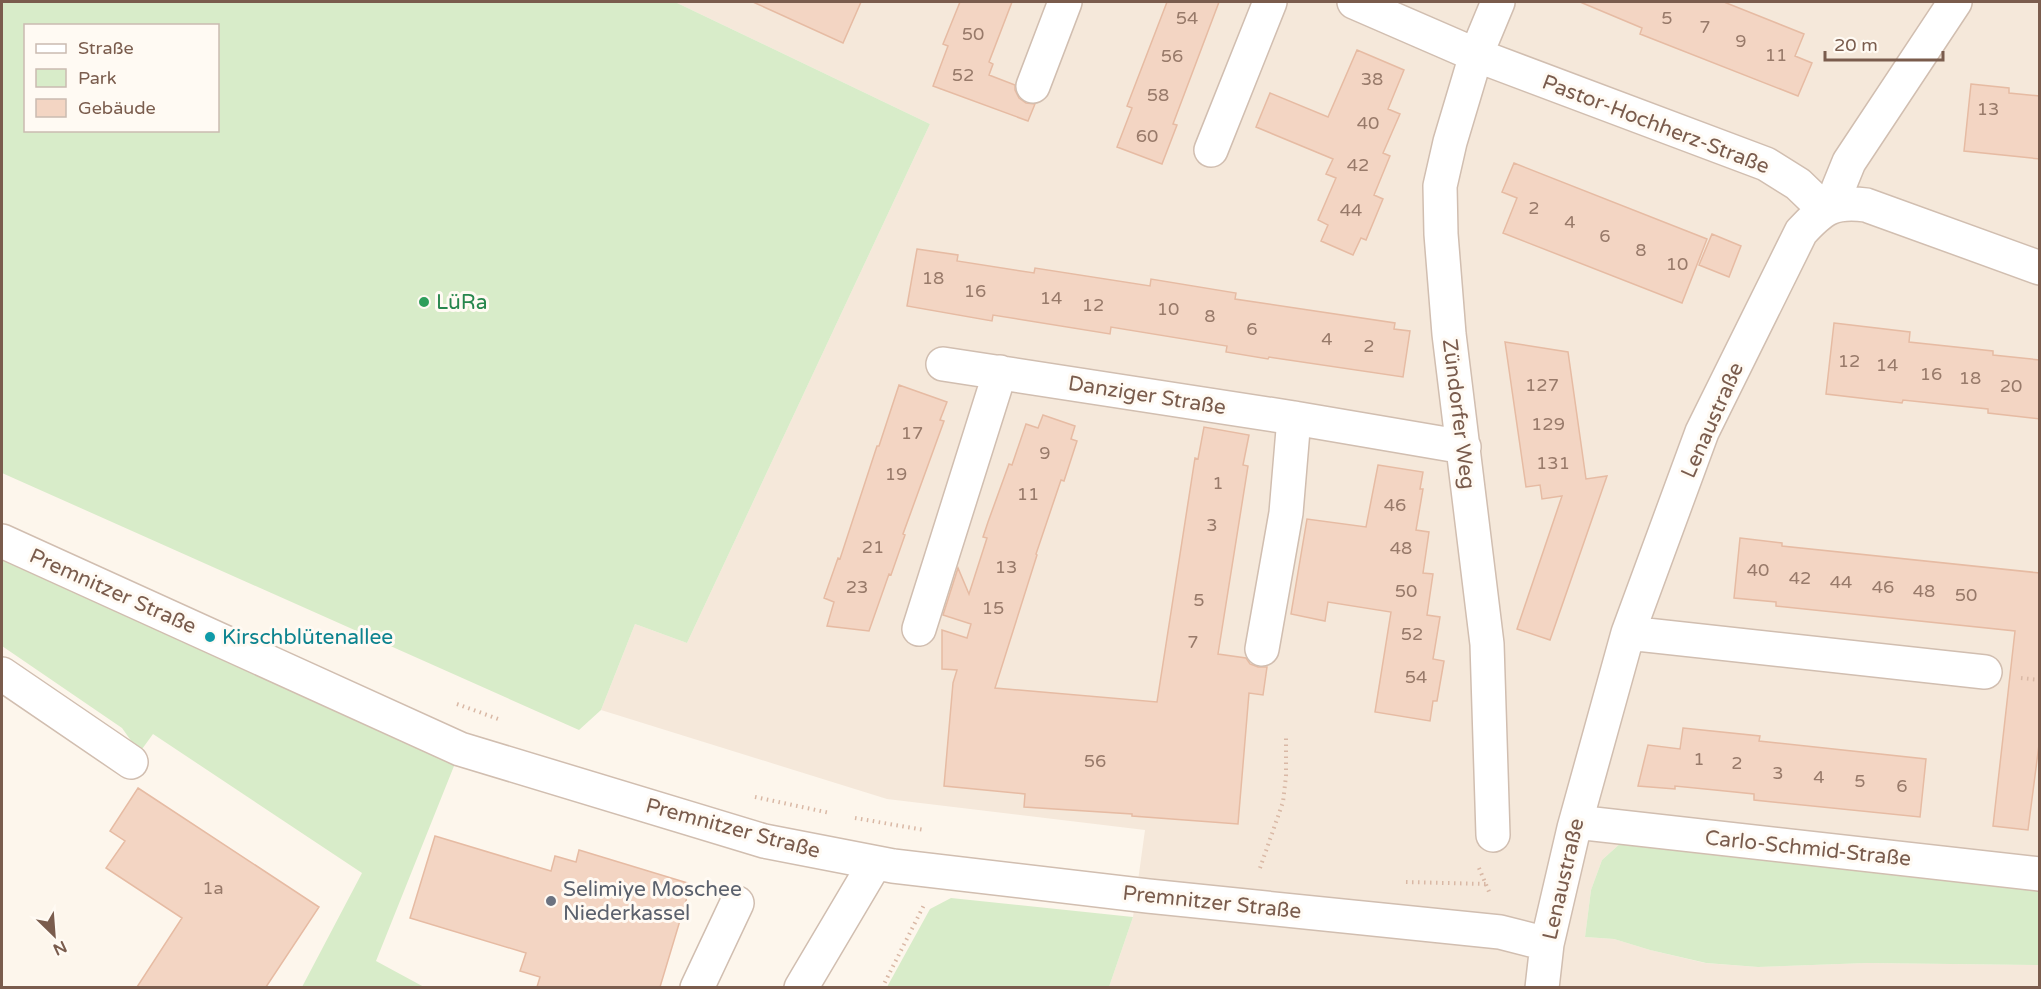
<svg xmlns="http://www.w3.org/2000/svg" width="2041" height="989" font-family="'Varela Round',sans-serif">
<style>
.residential{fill:#f5e8da}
.green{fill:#d8ecc9;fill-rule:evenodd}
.building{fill:#f3d5c3;stroke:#e6bba3;stroke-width:1.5}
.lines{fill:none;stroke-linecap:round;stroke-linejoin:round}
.minor-casing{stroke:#d1beb0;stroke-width:36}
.path{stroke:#d9b8a5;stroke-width:4;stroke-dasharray:1.5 4.5;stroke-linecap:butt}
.minor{stroke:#fff;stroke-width:33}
.leisure-dot{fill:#2e9e5b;stroke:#fffaf3;stroke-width:2}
.culture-dot{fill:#0f9aa8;stroke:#fffaf3;stroke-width:2}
.worship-dot{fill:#6b7280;stroke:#fffaf3;stroke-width:2}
.labels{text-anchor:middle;stroke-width:6;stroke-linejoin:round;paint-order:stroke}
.number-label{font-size:18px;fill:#987a6a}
.street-label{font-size:21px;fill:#7a5c4d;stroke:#fffaf3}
.leisure-label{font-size:21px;fill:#27864d;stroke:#fffaf3;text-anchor:start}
.culture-label{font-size:21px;fill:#0d838f;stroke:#fffaf3;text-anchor:start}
.worship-label{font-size:21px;fill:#5b616d;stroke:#fffaf3;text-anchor:start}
</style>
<rect width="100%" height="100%" fill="#fdf6ec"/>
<path class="residential" d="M675,2h1364v883l-416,-44 -21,19 -11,30 -6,47 29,2 36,11 55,13 53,4 109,-4 172,2v22h-930l24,-70 12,-87 -258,-31 -286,-89 34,-86 52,19 243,-519z"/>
<path class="green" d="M2,2h673l255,122 -243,519 -52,-19 -34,86 -22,20 -577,-257zM26,26h192v104h-192z
M2,558l456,198 -82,205 48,26h-122l60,-114 -209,-139 -16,22 -5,-14 -10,-14 -120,-82z
M1623,841l416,44v80l-172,-2 -109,4 -52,-4 -56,-13 -36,-11 -29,-2 6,-47 11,-30z
M951,898l182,19 -24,70h-222l43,-78z"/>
<path class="building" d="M753,2h108l-18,41z
M960,2h52l-23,60 4,2 -4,11 26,10v5l4,8 7,5 9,1 -7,17 -95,-35 15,-40 -5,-2z
M1167,2h52l-46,122 4,1 -15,39 -45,-17 15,-39 -5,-2z
M1580,2h144l80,32 -9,22 17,7 -14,33 -158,-62 2,-6z
M1357,50l47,20 -16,39 12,5 -17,39 7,3 -16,39 9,4 -17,41 -5,-2 -8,17 -32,-14 7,-16 -10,-5 18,-42 -10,-4 7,-15 -77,-32 14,-34 58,24z
M1971,84l38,4v5l31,3v63l-76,-8z
M1514,163l193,76 -25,64 -179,-70 14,-35 -15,-6z
M1712,234l29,12 -12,31 -30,-12z
M917,249l41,6 -1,6 77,12 1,-5 115,18 1,-7 85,14 -1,6 160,24 -1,6 16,2 -7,46 -134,-20 -1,2 -42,-7 1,-6 -116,-19 -1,7 -117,-19 -1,6 -85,-15z
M1834,323l76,9 -1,10 84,9v4l47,5v59l-52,-6v-4l-85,-9 -1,3 -76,-9z
M1505,342l63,10 18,127 21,-3 -57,164 -33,-11 45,-133 -20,3 -2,-14 -14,2z
M899,385l48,17 -7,18 4,1 -41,113 2,1 -14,40 -2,-1 -20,57 -42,-5 7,-24 -10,-4 14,-40 2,1 37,-113h2z
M1043,415l32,11 -4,13 6,2 -13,40 -3,-1 -25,74 1,1 -42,133 162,14 38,-244 3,1 6,-32 45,8 -6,30 5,1 -30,188 28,4 4,6 8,3h9l-4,28 -14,-2 -11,131 -106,-8v-2l-108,-7 1,-13 -81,-8 9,-103 4,-13 -15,-1v-39l25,8 4,-14 -28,-9 15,-47 11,26 18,-56 -4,-1 5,-15 21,-58 3,1 14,-41 12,4z
M1378,465l45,7 -3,17h3l-7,41 13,2 -6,41 10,1 -6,41 13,2 -7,42 11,2 -7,40h-4l-3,20 -55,-9 16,-100 -63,-10 -3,19 -34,-7 16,-95 59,8z
M1740,538l42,5v3l258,27v164l-12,93 -35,-4 22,-195 -239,-25v-4l-42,-4z
M1683,728l77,8 -1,5 167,18 -6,58 -166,-17v-6l-39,-4 -40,-4v3l-37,-3 10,-41 32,4z
M138,788l181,119 -53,80h-129l45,-69 -76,-50 19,-27 -15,-10z
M435,836l116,35 4,-15 21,6 3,-12 112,34 -31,103h-123l3,-10 -20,-6 6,-18 -116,-35z"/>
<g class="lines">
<defs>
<path id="minor" d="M1354,2l122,53 290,109 32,20 27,26
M1033,86l32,-84
M1211,150l59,-148
M1838,205v-16l11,-27 106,-160
M943,364l351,54 170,29
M2,541l458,208 304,92 129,25 255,30 352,36 47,12
M919,629l81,-257
M1628,633l357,39
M1262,649l24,-136 8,-95
M2,674l129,88
M1576,822l464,52
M1493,835l-6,-191 -38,-310 -8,-100 -1,-48 10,-44 26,-87 22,-53
M697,988l40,-85
M801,988l74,-125
M1542,988l5,-44 27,-116 54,-195 74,-201 99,-200c22,-24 32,-31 65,-27l174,63"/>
</defs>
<use href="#minor" class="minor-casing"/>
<path class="path" d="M2021,678l19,2
M457,704l44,16
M755,797l75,16
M855,818l69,12
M1260,868l23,-66 3,-26v-41
M1479,868l11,26
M1406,882l80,2
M882,988l42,-83"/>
<use href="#minor" class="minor"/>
</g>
<circle class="leisure-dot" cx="424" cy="302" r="6"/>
<circle class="culture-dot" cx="210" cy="637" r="6"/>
<circle class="worship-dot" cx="551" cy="901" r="6"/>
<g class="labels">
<g class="number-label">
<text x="1187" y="24">54</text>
<text x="1667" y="24">5</text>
<text x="1705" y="33">7</text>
<text x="973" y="40">50</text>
<text x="1741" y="47">9</text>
<text x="1776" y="61">11</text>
<text x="1172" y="62">56</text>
<text x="963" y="81">52</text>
<text x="1372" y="85">38</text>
<text x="1158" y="101">58</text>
<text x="1988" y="115">13</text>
<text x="1368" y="129">40</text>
<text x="1147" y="142">60</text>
<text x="1358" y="171">42</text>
<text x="1534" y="214">2</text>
<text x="1351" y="216">44</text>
<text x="1570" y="228">4</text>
<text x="1605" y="242">6</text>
<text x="1641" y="256">8</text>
<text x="1677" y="270">10</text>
<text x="933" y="284">18</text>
<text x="975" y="297">16</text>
<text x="1051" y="304">14</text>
<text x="1093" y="311">12</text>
<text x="1168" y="315">10</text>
<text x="1210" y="322">8</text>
<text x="1252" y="335">6</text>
<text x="1327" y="345">4</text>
<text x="1369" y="352">2</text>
<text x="1849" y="367">12</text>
<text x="1887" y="371">14</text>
<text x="1931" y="380">16</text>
<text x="1970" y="384">18</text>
<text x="1542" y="391">127</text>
<text x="2011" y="392">20</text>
<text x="1548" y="430">129</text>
<text x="912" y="439">17</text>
<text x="1045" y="459">9</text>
<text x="1553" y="469">131</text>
<text x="896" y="480">19</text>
<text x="1218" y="489">1</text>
<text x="1028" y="500">11</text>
<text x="1395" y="511">46</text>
<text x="1212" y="531">3</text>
<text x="873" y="553">21</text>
<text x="1401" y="554">48</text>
<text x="1006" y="573">13</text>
<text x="1758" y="576">40</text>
<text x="1800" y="584">42</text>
<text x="1841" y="588">44</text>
<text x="857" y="593">23</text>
<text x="1883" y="593">46</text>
<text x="1406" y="597">50</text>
<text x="1924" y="597">48</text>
<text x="1966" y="601">50</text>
<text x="1199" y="606">5</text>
<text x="993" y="614">15</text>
<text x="1412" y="640">52</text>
<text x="1193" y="648">7</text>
<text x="1416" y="683">54</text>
<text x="1699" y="765">1</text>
<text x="1095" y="767">56</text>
<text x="1737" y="769">2</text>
<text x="1778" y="779">3</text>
<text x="1819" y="783">4</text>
<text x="1860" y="787">5</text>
<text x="1902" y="792">6</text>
<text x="213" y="894">1a</text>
</g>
<g class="street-label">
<text transform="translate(1656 124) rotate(21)" y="7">Pastor-Hochherz-Straße</text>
<text transform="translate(1147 395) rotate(9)" y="7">Danziger Straße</text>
<text transform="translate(1459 414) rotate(83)" y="7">Zündorfer Weg</text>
<text transform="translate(1712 420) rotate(-66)" y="7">Lenaustraße</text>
<text transform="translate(113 591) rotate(24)" y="7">Premnitzer Straße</text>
<text transform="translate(733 828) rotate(15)" y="7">Premnitzer Straße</text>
<text transform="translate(1808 848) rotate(6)" y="7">Carlo-Schmid-Straße</text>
<text transform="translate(1563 879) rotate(-77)" y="7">Lenaustraße</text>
<text transform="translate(1212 902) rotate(6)" y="7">Premnitzer Straße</text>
</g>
<g class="leisure-label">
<text x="436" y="309">LüRa</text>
</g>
<g class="culture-label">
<text x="222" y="644">Kirschblütenallee</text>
</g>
<g class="worship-label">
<text x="563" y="896">Selimiye Moschee<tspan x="563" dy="24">Niederkassel</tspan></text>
</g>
</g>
<rect width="2041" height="989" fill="none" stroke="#7a5c4d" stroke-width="6"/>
<rect x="24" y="24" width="195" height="108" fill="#fffaf3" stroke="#cabbb1" stroke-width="1.5"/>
<rect x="36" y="44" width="30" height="9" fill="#ffffff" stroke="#cabbb1" stroke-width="1.5"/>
<text x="78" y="54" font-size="18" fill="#7a5c4d">Straße</text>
<rect x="36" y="69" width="30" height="18" fill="#d8ecc9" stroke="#cabbb1" stroke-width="1.5"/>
<text x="78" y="84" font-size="18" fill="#7a5c4d">Park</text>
<rect x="36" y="99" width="30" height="18" fill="#f3d5c3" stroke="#cabbb1" stroke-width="1.5"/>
<text x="78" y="114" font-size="18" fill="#7a5c4d">Gebäude</text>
<g transform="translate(54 935) rotate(155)" stroke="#fffaf3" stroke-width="4.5" paint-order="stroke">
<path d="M0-4.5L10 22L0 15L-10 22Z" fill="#7a5c4d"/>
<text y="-9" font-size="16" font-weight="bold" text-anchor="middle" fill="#7a5c4d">N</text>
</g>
<path d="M1825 51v9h118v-9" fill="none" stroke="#7a5c4d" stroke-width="3"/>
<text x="1834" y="51" font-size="18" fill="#7a5c4d" stroke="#fffaf3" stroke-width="4.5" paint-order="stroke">20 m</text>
</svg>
